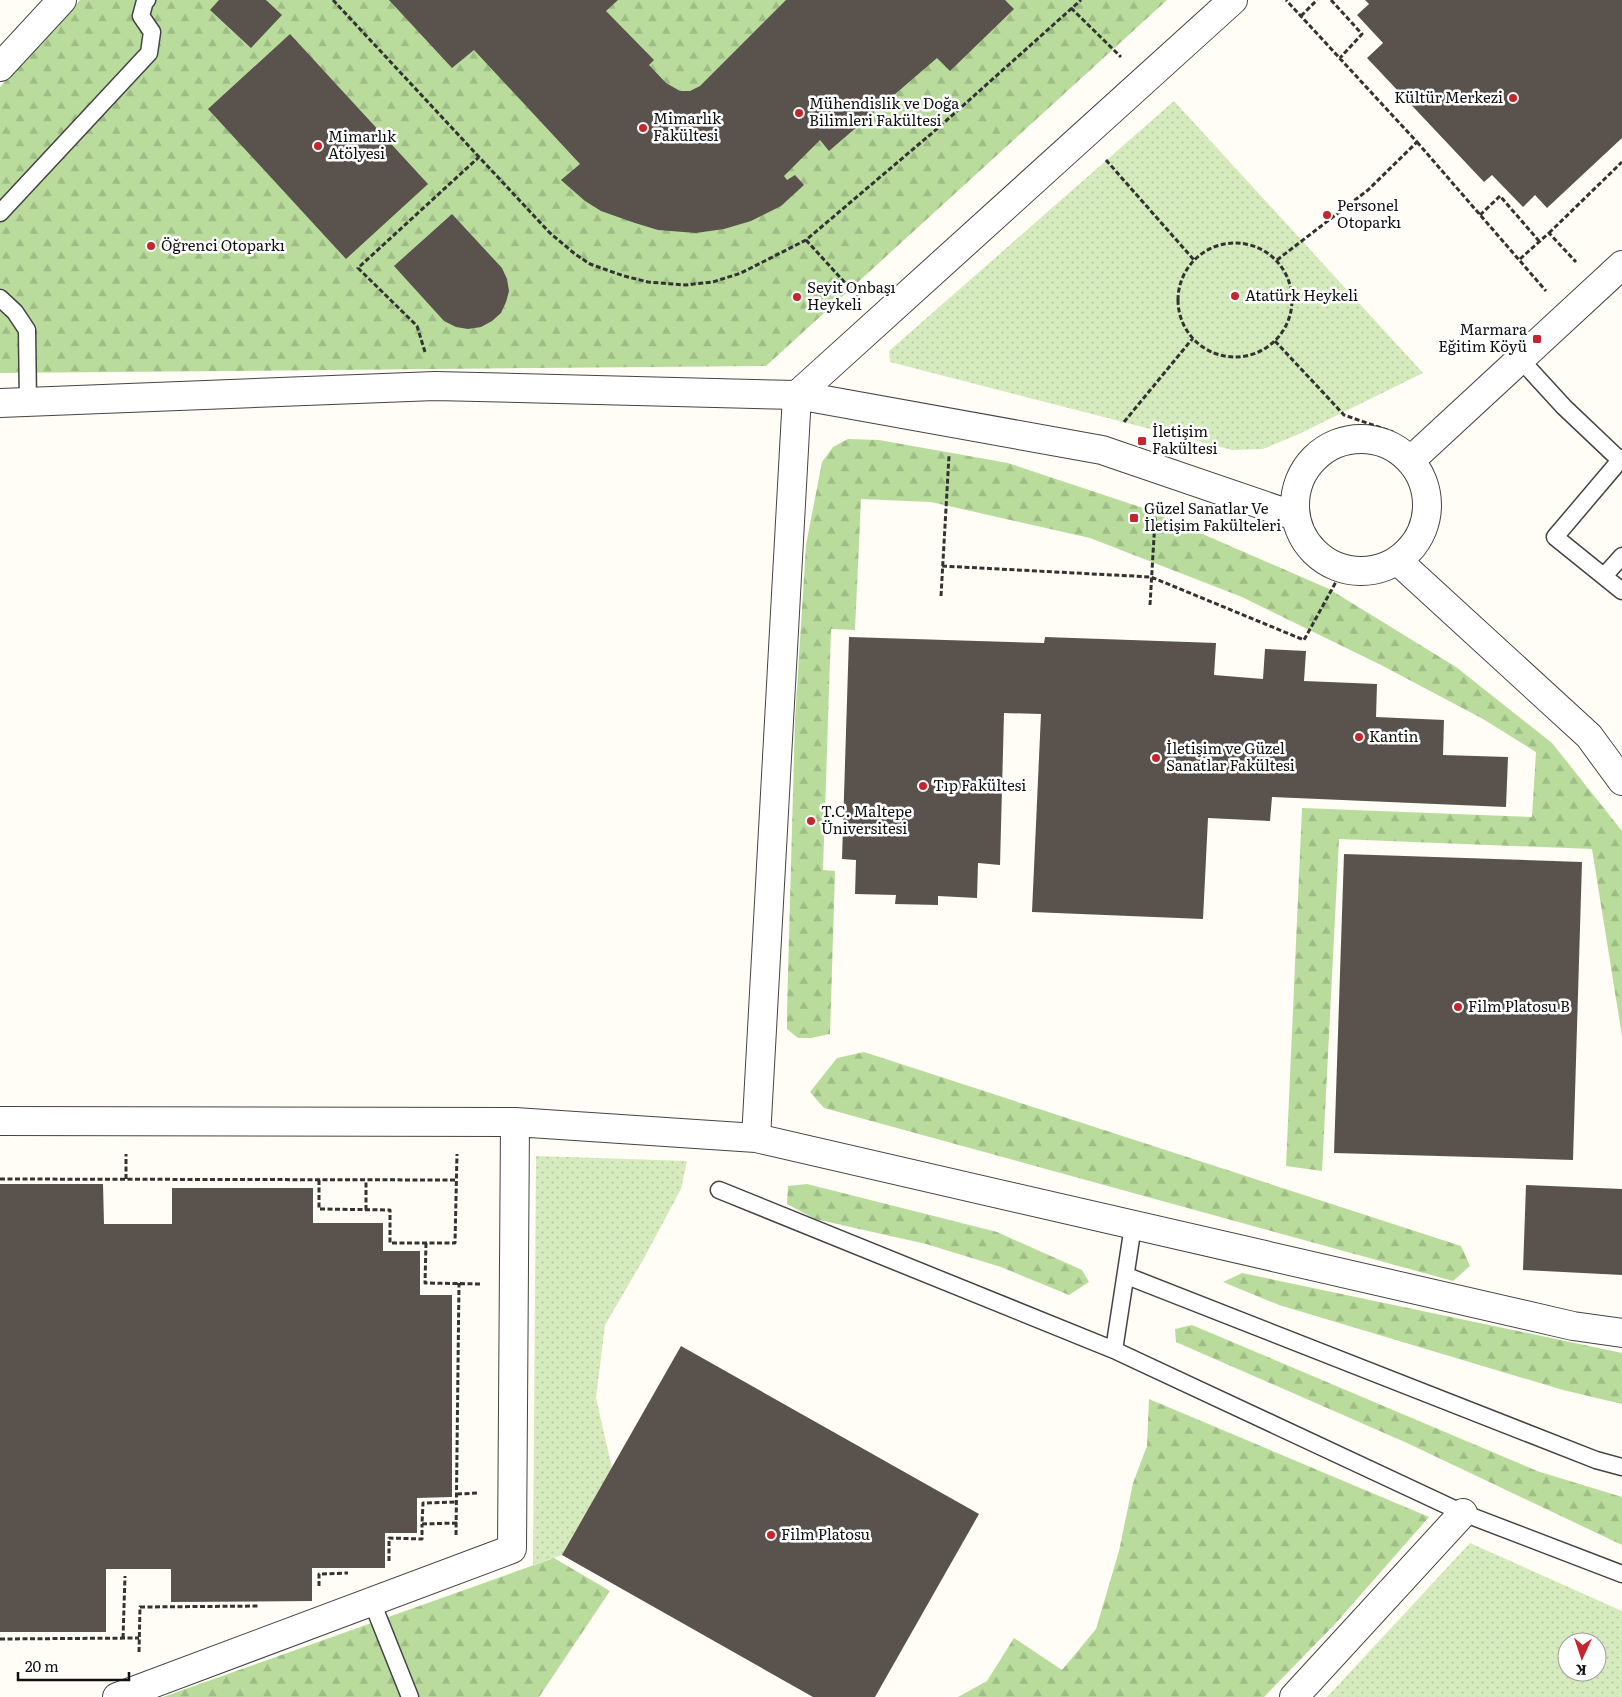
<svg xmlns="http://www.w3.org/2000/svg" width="1622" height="1697" font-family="Literata,serif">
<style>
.grass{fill:url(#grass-dots);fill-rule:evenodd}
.forest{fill:url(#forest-firs)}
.building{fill:#5a524d}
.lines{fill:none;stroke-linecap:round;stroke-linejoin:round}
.lane-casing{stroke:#444;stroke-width:19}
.street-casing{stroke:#444;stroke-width:30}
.path{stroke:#333;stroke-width:3;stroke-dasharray:5 2.5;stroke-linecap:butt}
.lane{stroke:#fff;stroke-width:16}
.street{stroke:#fff;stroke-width:28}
.poi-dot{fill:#c4262e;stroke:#fff;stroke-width:2}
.labels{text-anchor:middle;stroke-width:5;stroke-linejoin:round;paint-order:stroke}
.poi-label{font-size:15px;fill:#111;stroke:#fff;text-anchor:start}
</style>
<defs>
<pattern id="grass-dots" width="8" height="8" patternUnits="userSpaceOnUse" patternTransform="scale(1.25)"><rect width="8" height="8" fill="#d5ebbd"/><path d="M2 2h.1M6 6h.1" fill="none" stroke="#b6c8a1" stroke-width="1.8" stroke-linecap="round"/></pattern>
<pattern id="forest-firs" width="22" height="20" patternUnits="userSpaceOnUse" patternTransform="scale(1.25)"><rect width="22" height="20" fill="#b9dc9c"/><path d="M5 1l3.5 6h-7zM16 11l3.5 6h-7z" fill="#9ebc85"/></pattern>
</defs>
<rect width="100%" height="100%" fill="#fffdf5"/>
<path class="grass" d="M1174,101l249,272 -124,61 -36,15 -31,1 -342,-88 -1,-11z
M536,1156l151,5 -6,28 -38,71 -38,65 -9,73 16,70 -50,87 -29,10z
M1470,1543l152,68v86h-295zM1567,1642h30v30h-30z"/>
<path class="forest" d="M80,0h1087l-401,366 -766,7v-286z
M848,439l31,1 129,23 135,45 186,81 127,78 96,76 70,88v205l-30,-187 -253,-10 -17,332 -36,-5 16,-358 230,9 4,-65 -53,-33 -100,-53 -141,-69 -152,-59 -159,-36 -70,-3 -6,131 -24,-1 -8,241 12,1 -5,163 -19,4h-13l-11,-9v-19l8,-290 11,-175 16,-83 11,-15z
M864,1052l597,194 9,20 -17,15 -629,-173 -14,-16 27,-34z
M807,1184l190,48 85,38 7,12 -20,13 -68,-28 -75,-23 -111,-25 -28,-15 1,-18z
M1242,1273l380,80v51l-59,-14 -284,-85 -56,-23z
M1192,1325l345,146 85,26v48l-215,-102 -231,-101 -1,-13z
M1149,1399l280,118 -94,107 -71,73h-306l29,-16 27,-43 48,32 34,-41 23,-78 14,-68 14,-37z
M554,1558l56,33 -71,106h-376z"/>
<path class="building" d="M219,0h47l16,15 -31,33 -41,-38z
M389,0h229l-12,11 48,49 -5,5 17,18 14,8h10l10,-5 86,-86h219l9,9 -64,62 -13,-13 -108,93 -9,-11 -36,36 3,4 8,-5 9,10 -23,21 -30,15 -27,8 -28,4 -38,-3 -23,-7 -34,-12 -16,-10 -24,-21 19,-16 -106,-114 -22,18z
M1365,0h257v138l-75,70 -12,-13 -12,12 -31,-32 -8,7 -117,-124 16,-15 -26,-28 12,-11z
M290,34l138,150 -82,75 -138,-150z
M452,214l50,54 5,11 2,12 -3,11 -5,11 -9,8 -11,6 -13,2 -12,-2 -12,-6 -50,-55z
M849,637l195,6 1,-6 171,6 -2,32 49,4 2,-30 41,2 -2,30 73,3 -1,33 68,3 -1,35 65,2 -2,50 -234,-10 -2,24 -62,-3 -5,101 -171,-7 9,-198 -37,-1 -4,152 -22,-2 -1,35 -39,-2v9l-43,-1 1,-9 -41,-1 1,-34 -14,-1z
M1344,854l238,8 -9,298 -239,-7z
M0,1184h103l1,40h68v-36h141v35h70v28h37v44h32v202l-35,1v35h-32v35h-73v33l-141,1v-33h-65v63h-106z
M1526,1185l96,4v86l-99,-5z
M681,1346l298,168 -104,183h-62l-251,-142z"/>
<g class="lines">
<defs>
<path id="lane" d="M0,213l149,-160 3,-21 -11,-16 4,-15 2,-1
M0,298l15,14 12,18 1,73
M1520,359l44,48 58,55
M1622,458l-67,79 67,54
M1604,576l18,-20
M719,1190l395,160 349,163 159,61
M1127,1276l469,184 26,7
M1114,1350l19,-124
M372,1602l38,95"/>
<path id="street" d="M0,67l62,-67
M0,403l435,-17 362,9 305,55 193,66
M1295 505a66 66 0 1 1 132 0a66 66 0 1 1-132 0Z
M1410,461l212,-196
M1398,561l191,175 33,45
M0,1121l515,1 241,16 817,188 49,7
M756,1138l41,-743 436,-395
M117,1697l395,-148 3,-427
M1294,1697l169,-184"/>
</defs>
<use href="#lane" class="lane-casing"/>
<use href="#street" class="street-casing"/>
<path class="path" d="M333,0l146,157
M1331,0l31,34 -22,24
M1071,8l50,49
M1301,16l16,-16
M1417,142l129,149
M1106,160l88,100
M1480,215l20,-19 39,45
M1549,233l73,-71
M806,240l52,57
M1178 300a57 57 0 1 1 114 0a57 57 0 1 1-114 0Z
M1520,259l29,-26 27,29
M1277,260l91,-70 49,-48 -131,-142
M1275,341l69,74 49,17
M425,352l-8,-26 -59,-58 121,-111 71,76 25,21 15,10 34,12 24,6 37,3 28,-3 28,-9 65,-33 132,-112 143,-128
M1124,422l69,-84
M942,566l209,11 153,63 39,-71
M941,596l8,-140
M1150,605l6,-102
M0,1179l457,1
M126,1179v-25
M319,1180v29l71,1v33h65l2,-89
M366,1210v-30
M426,1243l-1,40 56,1
M457,1494l22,-1
M457,1523l-35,1 1,-21 34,-1
M456,1535l3,-252
M389,1561v-23l33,1v-15
M319,1586v-12l29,-1
M123,1638l2,-62
M0,1639l139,-1
M139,1652l1,-45 120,-1"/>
<use href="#lane" class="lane"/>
<use href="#street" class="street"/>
</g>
<g class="poi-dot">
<circle cx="1513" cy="98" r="5"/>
<circle cx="799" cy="113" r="5"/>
<circle cx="643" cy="128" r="5"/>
<circle cx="318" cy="146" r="5"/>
<circle cx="1327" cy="215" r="5"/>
<circle cx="151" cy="246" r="5"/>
<circle cx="1235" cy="296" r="5"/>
<circle cx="797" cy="297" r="5"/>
<rect x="1532" y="334" width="10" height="10" rx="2.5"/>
<rect x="1137" y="436" width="10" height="10" rx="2.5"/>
<rect x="1129" y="513" width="10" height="10" rx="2.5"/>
<circle cx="1359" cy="737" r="5"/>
<circle cx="1156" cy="758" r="5"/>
<circle cx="923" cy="786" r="5"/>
<circle cx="811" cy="821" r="5"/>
<circle cx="1458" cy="1007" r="5"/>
<circle cx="771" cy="1535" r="5"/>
</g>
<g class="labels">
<g class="poi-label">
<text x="1503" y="103" text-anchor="end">Kültür Merkezi</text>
<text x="809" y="109">Mühendislik ve Doğa<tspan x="809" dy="17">Bilimleri Fakültesi</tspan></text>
<text x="653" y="124">Mimarlık<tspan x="653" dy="17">Fakültesi</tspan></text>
<text x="328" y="142">Mimarlık<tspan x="328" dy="17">Atölyesi</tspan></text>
<text x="1337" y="211">Personel<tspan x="1337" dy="17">Otoparkı</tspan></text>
<text x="161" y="251">Öğrenci Otoparkı</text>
<text x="807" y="293">Seyit Onbaşı<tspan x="807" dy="17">Heykeli</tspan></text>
<text x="1245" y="301">Atatürk Heykeli</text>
<text x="1527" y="335" text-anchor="end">Marmara<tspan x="1527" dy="17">Eğitim Köyü</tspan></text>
<text x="1152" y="437">İletişim<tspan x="1152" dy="17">Fakültesi</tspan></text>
<text x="1144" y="514">Güzel Sanatlar Ve<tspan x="1144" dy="17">İletişim Fakülteleri</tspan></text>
<text x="1369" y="742">Kantin</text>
<text x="1166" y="754">İletişim ve Güzel<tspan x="1166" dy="17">Sanatlar Fakültesi</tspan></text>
<text x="933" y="791">Tıp Fakültesi</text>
<text x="821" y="817">T.C. Maltepe<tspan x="821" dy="17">Üniversitesi</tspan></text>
<text x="1468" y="1012">Film Platosu B</text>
<text x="781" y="1540">Film Platosu</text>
</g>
</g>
<g transform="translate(1582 1657) rotate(183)"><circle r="24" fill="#ffffff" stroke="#a0a0a0"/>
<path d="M0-4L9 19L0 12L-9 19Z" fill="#c4262e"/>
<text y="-8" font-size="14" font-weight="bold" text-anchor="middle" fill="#111111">K</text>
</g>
<path d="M18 1672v8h111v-8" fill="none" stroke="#111111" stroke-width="2.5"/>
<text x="25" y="1672" font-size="15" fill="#111111" stroke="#ffffff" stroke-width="4" paint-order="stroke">20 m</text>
</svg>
